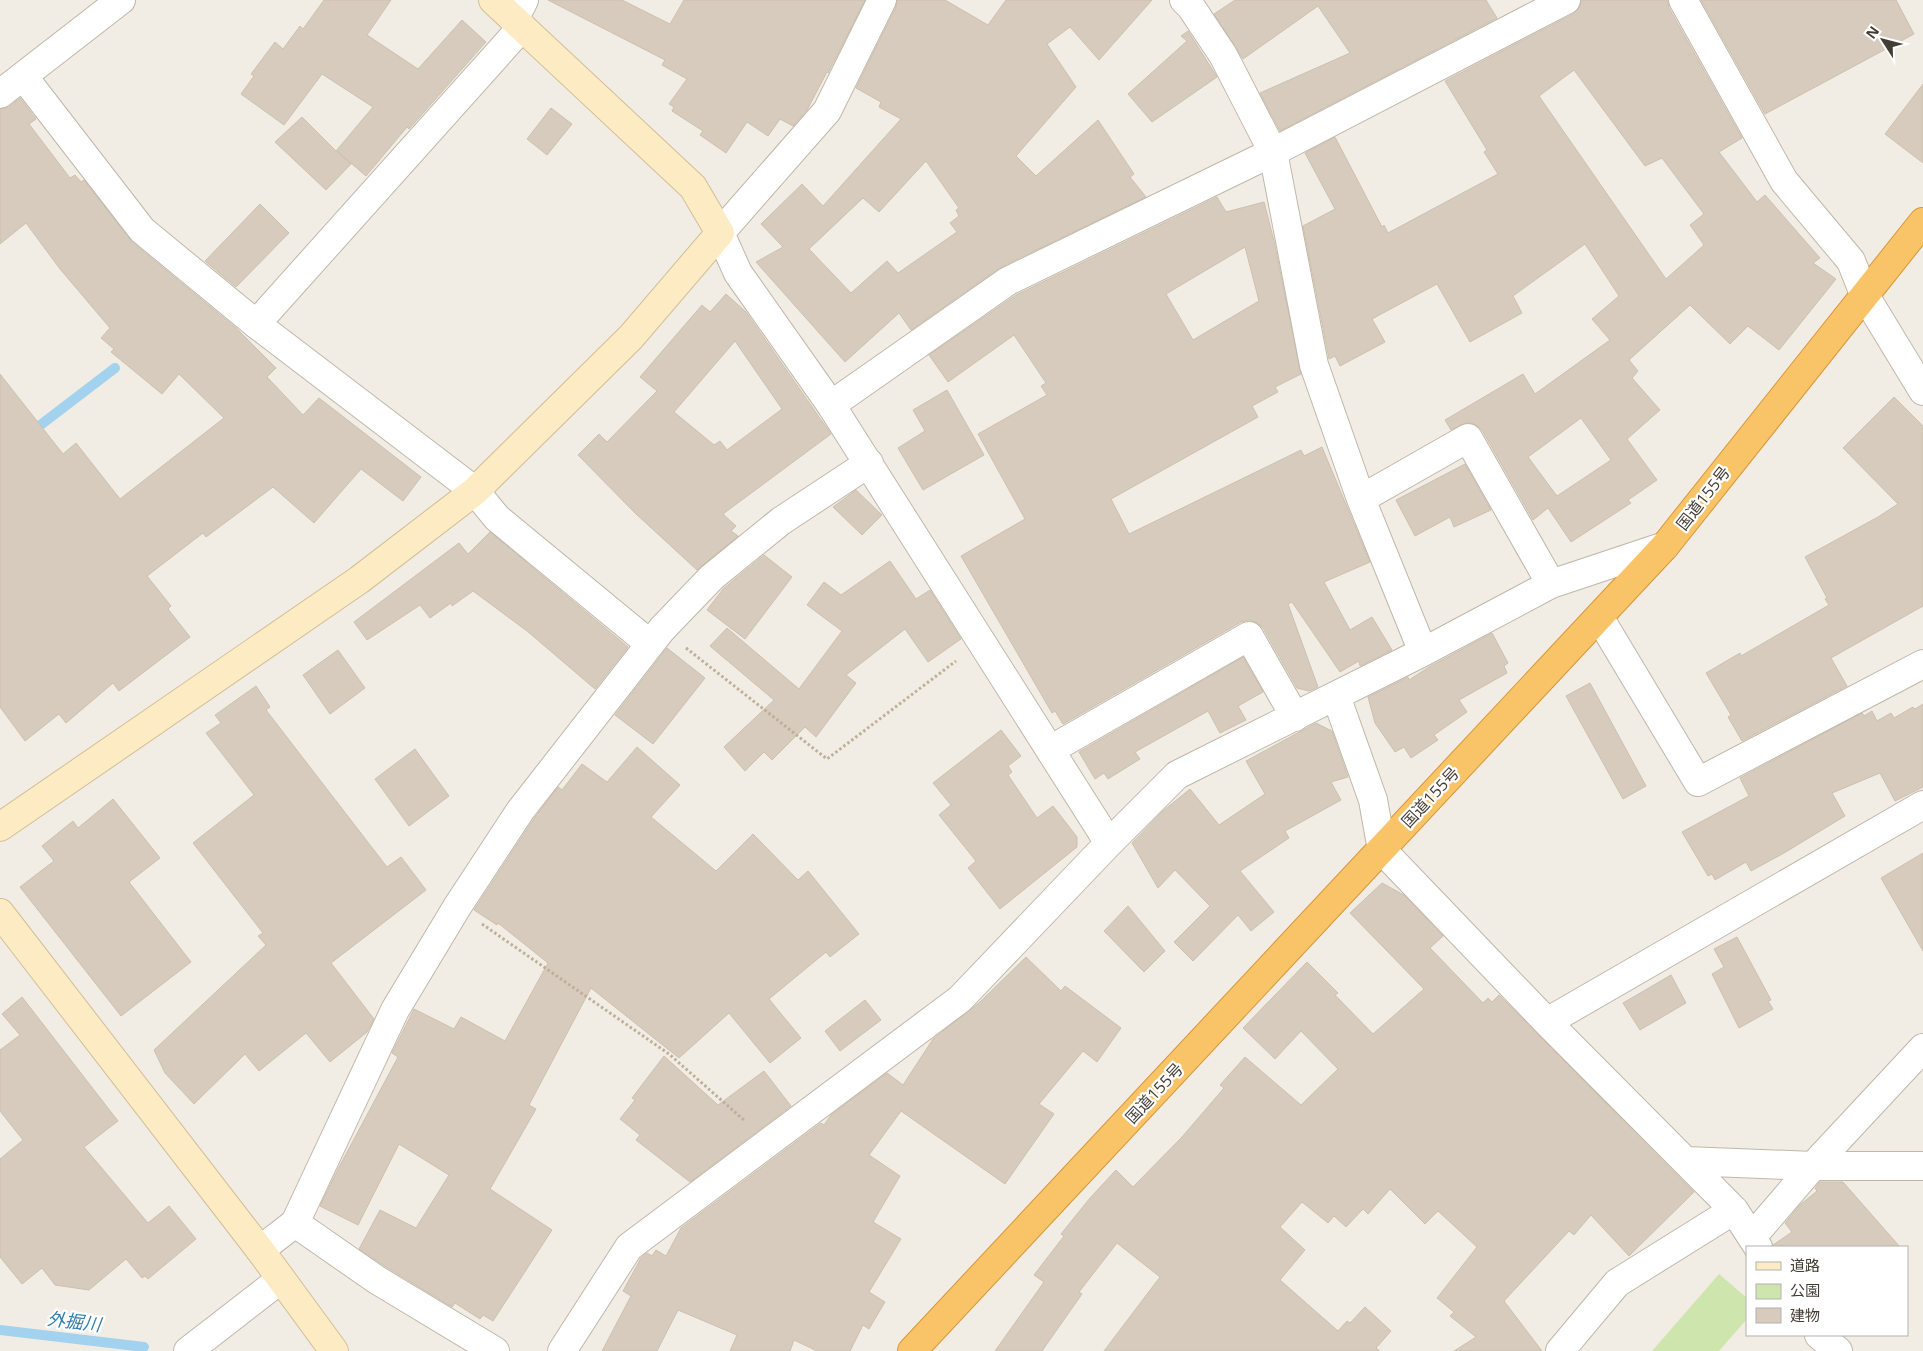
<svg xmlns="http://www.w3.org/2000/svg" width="1923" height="1351" font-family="'Open Sans','Noto Sans JP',sans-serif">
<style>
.green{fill:#cfe5ae}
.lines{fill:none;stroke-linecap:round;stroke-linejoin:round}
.stream{stroke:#a2d2ed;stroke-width:10}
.building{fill:#d6cbbd;stroke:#cdc0ae;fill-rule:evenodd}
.street-casing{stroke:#c0b7aa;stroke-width:30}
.secondary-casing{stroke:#d1be96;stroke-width:30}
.highway-casing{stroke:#d89638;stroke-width:30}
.path{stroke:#beaf99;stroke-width:3;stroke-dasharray:2.5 2.5;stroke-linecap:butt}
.street{stroke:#fff;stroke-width:28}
.secondary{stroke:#fdecc3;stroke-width:28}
.highway{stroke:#f9c368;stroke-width:28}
.labels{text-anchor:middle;stroke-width:4.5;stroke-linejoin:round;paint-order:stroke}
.street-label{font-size:16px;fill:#443d34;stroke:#fff}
.water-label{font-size:18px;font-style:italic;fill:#327dab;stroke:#fff}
</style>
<rect width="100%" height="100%" fill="#f2ede4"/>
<path class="green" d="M1719,1274l28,24v21l-28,32h-67z"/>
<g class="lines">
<path class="stream" d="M30,433l85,-65
M0,1330l144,17"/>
</g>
<path class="building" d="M324,0h67l-24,35 51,34 44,-49 24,22 -77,87 -2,-2 -41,49 -29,-25 14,13 -25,26 -51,-48 27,-25 34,34 37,-44 -51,-33 -38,51 -43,-31 13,-18 -3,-2 24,-32 8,7 17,-23 3,3z
M548,0h74l48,24 14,-24h181l-37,73 -1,-1 -20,38 -14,16 -13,-7 -12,17 -21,-14 -21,31 -26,-18 3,-4 -31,-20 2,-4 -5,-3 18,-25 -25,-14 3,-5z
M897,0h48l43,25 18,-25h146l-53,60 -29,-33 -23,17 29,43 -60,69 20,20 62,-56 36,54 -4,3 16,20 -145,70 -90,63 -12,-17 -54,49 -89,-100 27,-15 -22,-23 41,-40 21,22 78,-87 -22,-12 2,-5 -25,-14 40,-81zM926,161l33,47 -3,2 3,6 -9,7 7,9 -59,41 -11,-12 -36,32 -42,-44 54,-51 16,14z
M1235,0h251l11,18 -217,113 -20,-38 90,-40 -32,-47 -75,53 -29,-45z
M1582,0h85l2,8 73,130 -23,14 38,50 8,-7 55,63 -7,5 23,16 -57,71 -31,-24 -18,18 -40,-39 -61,55 9,11 -6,7 28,32 -33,29 30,41 -29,20 3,3 -60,39 -23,-34 -15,12 -51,-90 -6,-5 -8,-3 -17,8 -6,-10 78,-46 12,20 75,-54 -18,-21 27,-23 -34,-52 -72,52 9,17 -52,29 -33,-58 -65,35 13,23 -45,24 -5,-10 -6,3 -26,-133 32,-17 -30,-56 30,-16 47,90 2,-2 4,8 110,-59 -14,-22 3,-2 -42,-69 128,-67 6,-6zM1574,70l71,96 17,-8 42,56 -14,11 14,20 -38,34 -127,-183zM1581,418l30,42 -54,36 -29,-39z
M1701,0h195l18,34 -149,80z
M1188,31l29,46 -65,45 -24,-28 59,-53 -6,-5z
M1923,84v79l-38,-29z
M20,98l16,21 -7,5 41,54 5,-3 6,7 3,-2 48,62 104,86 40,40 -9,9 36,38 16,-17 102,79 -18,24 -42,-32 -47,54 -41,-36 -67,50 -3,-4 -56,43 24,30 -3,3 22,28 -71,54 -6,-8 -47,40 -7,-9 -34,27 -25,-34v-333l63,80 13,-11 44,56 104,-81 -45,-44 -17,20 -51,-42 3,-3 -13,-11 9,-10 -50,-59 -34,-46 -26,21v-135l9,-2z
M551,108l21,16 -25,31 -20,-16z
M1217,197l9,15 38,-10 10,39 27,133 -26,13 3,5 -26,14 6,11 -147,82 18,35 172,-84 3,6 18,-9 48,115 -46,20 26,48 22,-13 20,33 -32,16 -1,-5 -19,11 -48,-70 -4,2 30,83 -9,4 -12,-3 -34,-60 -7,-6 -7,-2 -8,2 -178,102 -8,-13 -3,2 -91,-157 64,-37 -47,-85 69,-39 -6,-9 5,-3 -32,-48 -66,47 -19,-27 87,-60zM1245,247l14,54 -66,39 -27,-46z
M260,204l29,29 -53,54 -31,-26z
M726,294l20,18 85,122 -108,80 13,12 -5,5 7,5 -41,34 -62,-57 -57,-58 21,-21 8,8 50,-51 -17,-14 62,-72 8,7zM735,341l47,68 -55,41 -7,-9 -6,4 -40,-33z
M947,390l37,65 -61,35 -25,-42 27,-17 -12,-21z
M1894,397l29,29v180l-92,52 16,28 -105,55 -14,-24 3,-2 -25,-42 34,-20 1,3 88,-51 -4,-6 2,-1 -22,-41 73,-40 20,-13 -55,-56z
M1465,464l26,46 -37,17 -4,-10 -35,19 -19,-36z
M856,490l26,25 -20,20 -29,-28z
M490,532l138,115 -33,42 -68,-58 -54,-40 -21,15 -1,-3 -21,15 -10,-13 -53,35 -13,-18 105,-79 9,11z
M764,555l28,22 -47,62 -38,-29 16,-21z
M890,561l26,38 14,-9 31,49 -33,23 -23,-33 -59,46 10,8 -40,54 -11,-10 -33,33 -8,-8 -19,19 -21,-24 50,-47 -64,-54 17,-18 72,61 43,-58 -35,-26 17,-23 17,13z
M1492,633l16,30 -4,3 3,7 -48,27 8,12 -33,23 4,5 -27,18 -7,-11 -9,5 -20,-29 -7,-26 40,-20 1,3 20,-13z
M667,648l38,30 -52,66 -38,-29z
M338,650l27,38 -35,26 -27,-39z
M1243,657l20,35 -25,14 8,14 -26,13 -12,-22 -73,41 5,7 -32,20 -4,-6 -9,6 -16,-27z
M1590,683l56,103 -23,13 -57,-103z
M256,686l14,21 -4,3 121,157 14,-10 25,33 -95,73 43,56 -7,13 -37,30 -24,-29 -47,38 -14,-17 -51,50 -29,-31 -11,-23 112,-105 -8,-9 5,-3 -70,-90 61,-48 -48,-62 15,-10 -6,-8z
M1923,704v83l-28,14 -15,-28 -48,20 13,23 -61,37 -33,18 -5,-9 -31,18 -3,-6 -4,2 -26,-44 67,-36 -9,-18 122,-65 2,3 8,-5 5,10 14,-8 3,5 19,-11 2,2z
M1316,723l16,8 16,46 -17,5 10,18 -56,31 4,7 -49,33 34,41 -23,19 -13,-16 -45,46 -19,-19 36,-36 -35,-36 -17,18 -26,-45 31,-32 27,-22 29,36 46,-31 -19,-33z
M1001,730l20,26 -13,10 4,6 -4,3 29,43 16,-12 24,31v10l-77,62 -32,-41 8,-7 -37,-46 12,-10 -18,-22z
M637,747l43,38 -29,32 65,54 37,-37 45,46 10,-9 51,63 -29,23 -4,-5 -57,47 32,39 -31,25 -41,-50 -50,45 -88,-70 -62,117 7,4 -46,80 62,41 -59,91 -10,-6 -3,4 -25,-16 -3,4 -66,-40 -27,-18 21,-39 36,18 33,-53 -50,-31 -41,81 -38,-19 18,-37 60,-112 -6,-4 22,-44 40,20 7,-12 44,24 43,-78 -50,-40 -1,2 -23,-15 59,-90 25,-33 4,3 20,-26 25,18z
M415,749l34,47 -40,30 -34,-47z
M113,799l47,59 -31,24 62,80 -70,54 -101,-129 34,-26 -12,-15 31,-25 5,7z
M1923,853v98l-42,-73z
M1382,883l22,12 39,41 -13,12 53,55 5,-5 4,4 7,-7 195,197 -65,64 -38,-41 -17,20 -5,-4 -65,70 38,50h-88l22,-14 -26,-21 4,-4 -17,-14 40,-51 -39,-36 -13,13 -35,-35 -22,25 -5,-5 -17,18 -12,-11 -6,7 -26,-21 -22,25 25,23 -25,30 58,51 9,-10 3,2 15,-16 26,24 -15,17 4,3h-276l56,-74 -43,-34 -38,49 3,2 -40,57h-47l49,-69 -10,-7 30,-39 -3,-2 29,-36 26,-28 17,17 49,-50 42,-49 -4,-3 25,-28 56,48 37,-36 -37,-38 -26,28 -32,-31 64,-66 31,31 -3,2 38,39 51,-45 -74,-76z
M1128,906l37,45 -21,21 -40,-41z
M1737,937l34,63 -3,1 5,8 -34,19 -27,-54 12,-7 -10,-18z
M1026,957l35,34 4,-5 56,42 -24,34 -14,-11 -44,53 15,10 -49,70 -104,-73 -32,44 31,21 -27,46 28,17 -32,53 16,10 -16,27 -6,-4 -13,26h-33l-23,-11 -4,11h-60l7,-16 -59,-25 -21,41h-55l29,-55 -8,-5 18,-33 6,-5 5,3 4,-6 10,6 15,-28 140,-105 3,2 7,-10 56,-42 16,12 30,-46 47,-37z
M1671,975l15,28 -46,27 -17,-27z
M22,997l96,124 -34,26 64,76 21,-17 27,33 -48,40 -3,-3 -3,2 -16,-19 -37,31 -34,-5 -13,-17 -20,16 -22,-27v-98l23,-19 -23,-29v-61l20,-15 -18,-21z
M865,1000l16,20 -41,31 -15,-20z
M664,1056l54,49 46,-34 27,35 -101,76 -54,-42 4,-5 -20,-16 15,-19 -3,-2z
M1820,1182h23l57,65h-127v-2l19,-13 -7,-9 15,-18 17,-14 -2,-3z"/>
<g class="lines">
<defs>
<path id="street" d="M121,0l-98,76 119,154 114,94 219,167 22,27 153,126
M882,0l-55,111 -107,122 18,40 93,132 278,438
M1184,0l7,7 32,48 50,97 41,213 47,134 62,153
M1683,0l101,181 67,80 13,33 59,97
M514,20l10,-20
M0,94l23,-18
M256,324l266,-297
M831,405l177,-124 265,-129 293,-152
M1361,499l107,-61 83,146
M1599,617l99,165 225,-118
M1336,696l37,104 9,50 165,172 187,188 24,37
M1050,750l199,-114 46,81
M1547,1022l376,-217
M1686,1161l127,5 110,-118
M295,1223l82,57 118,71
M1752,1237l61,-71h110
M260,1250l35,-27 100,-213 62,-103 63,-96 142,-182 50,-52 69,-56 88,-58
M1819,1335l19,16
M188,1351l93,-72
M562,1351l67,-104 331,-248 149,-156 68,-68 246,-123 128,-68 114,-38
M1560,1351l57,-68 117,-73"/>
<path id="secondary" d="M0,827l359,-247 116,-89 156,-154 89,-104 -27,-46 -200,-187
M0,913l260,337 74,101"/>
<path id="highway" d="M912,1351l753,-805 258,-324"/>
</defs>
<use href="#street" class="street-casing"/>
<use href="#secondary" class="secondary-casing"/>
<use href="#highway" class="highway-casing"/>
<path class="path" d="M686,648l141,111 129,-98
M482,924l187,130 76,67"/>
<use href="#street" class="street"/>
<use href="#secondary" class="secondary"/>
<use href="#highway" class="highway"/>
</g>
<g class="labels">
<g class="street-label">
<text transform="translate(1703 498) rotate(-52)" y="6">国道155号</text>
<text transform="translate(1430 797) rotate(-47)" y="6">国道155号</text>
<text transform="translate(1154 1093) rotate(-47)" y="6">国道155号</text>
</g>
<g class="water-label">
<text transform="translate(74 1322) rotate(7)" y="6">外掘川</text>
</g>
</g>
<rect x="1746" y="1246" width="162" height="90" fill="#ffffff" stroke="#b4b1ae"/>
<rect x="1756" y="1262" width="25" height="8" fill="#fdecc3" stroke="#b4b1ae"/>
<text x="1790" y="1271" font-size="15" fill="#443d34">道路</text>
<rect x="1756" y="1284" width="25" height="15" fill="#cfe5ae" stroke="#b4b1ae"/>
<text x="1790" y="1296" font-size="15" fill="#443d34">公園</text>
<rect x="1756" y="1308" width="25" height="15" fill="#d6cbbd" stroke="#b4b1ae"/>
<text x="1790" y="1321" font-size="15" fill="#443d34">建物</text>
<g transform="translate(1883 40) rotate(306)" stroke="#ffffff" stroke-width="4" paint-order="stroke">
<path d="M0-4L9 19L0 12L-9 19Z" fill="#443d34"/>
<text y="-8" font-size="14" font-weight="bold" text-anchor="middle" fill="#443d34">N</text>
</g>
</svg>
